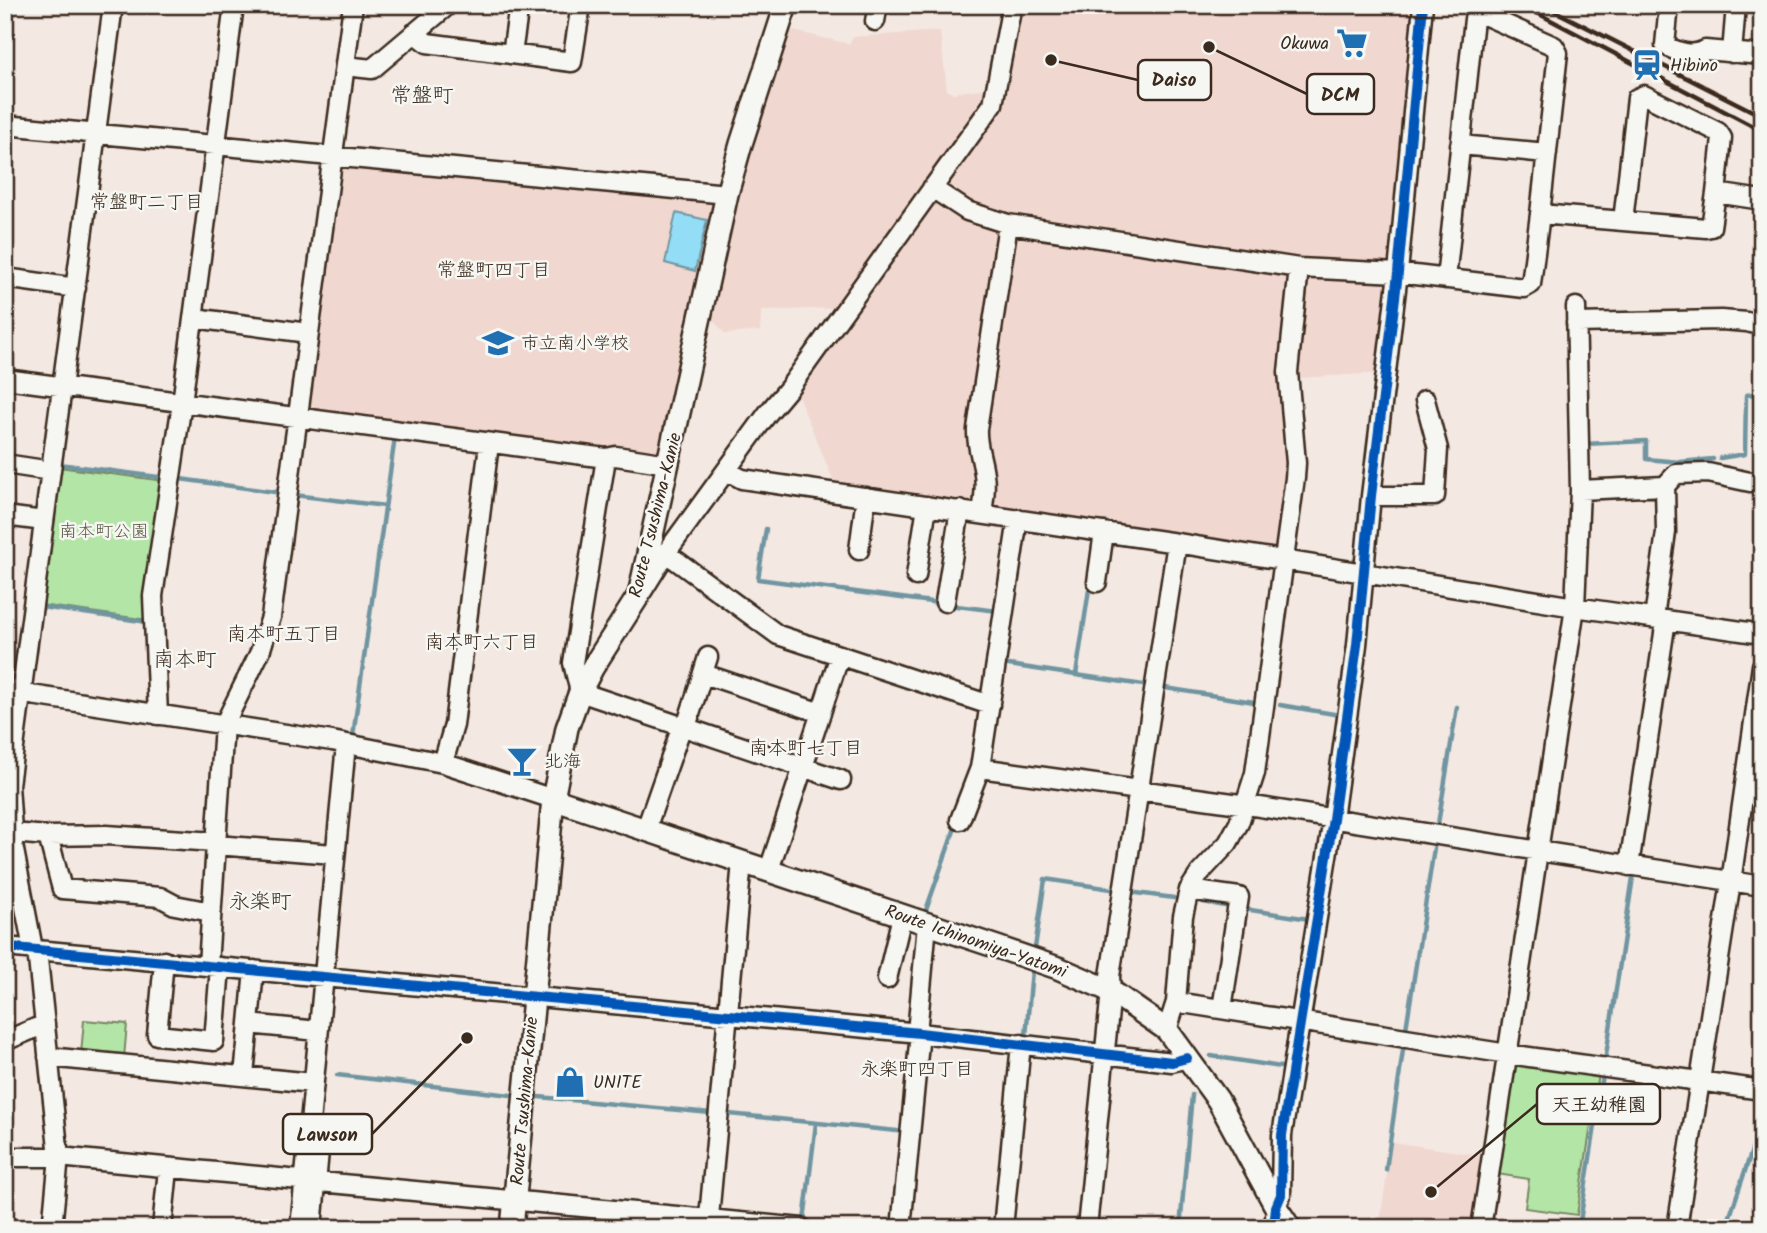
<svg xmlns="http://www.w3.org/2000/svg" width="1767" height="1233" font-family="Kalam,'Klee One',sans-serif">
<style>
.built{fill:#f0d7cf}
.green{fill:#b2e5a6;stroke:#768862;stroke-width:2}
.water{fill:#94ddf6;stroke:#7095a0;stroke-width:2}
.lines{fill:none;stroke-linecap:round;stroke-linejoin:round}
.stream{stroke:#7095a0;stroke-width:4.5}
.minor-casing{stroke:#3b2a1e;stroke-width:23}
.major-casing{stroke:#3b2a1e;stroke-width:26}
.minor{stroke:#f6f6f2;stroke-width:18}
.major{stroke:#f6f6f2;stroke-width:21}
.rail{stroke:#3b2a1e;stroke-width:4.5}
.cycleway-casing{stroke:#f6f6f2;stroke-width:15}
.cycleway{stroke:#0057b8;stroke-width:10}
.labels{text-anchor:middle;stroke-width:5;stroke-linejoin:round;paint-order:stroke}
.poi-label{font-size:18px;fill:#3b2a1e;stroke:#f6f6f2;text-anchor:start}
.street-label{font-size:18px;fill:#3b2a1e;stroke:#f6f6f2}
.park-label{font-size:18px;fill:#595940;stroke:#f6f6f2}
.neighbourhood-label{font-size:19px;fill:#3b2a1e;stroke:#f6f6f2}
.quarter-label{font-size:21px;fill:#3b2a1e;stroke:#f6f6f2}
.leader{fill:none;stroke:#3b2a1e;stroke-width:2.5}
.callout-dot{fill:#3b2a1e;stroke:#f6f6f2;stroke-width:2.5}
.callout{fill:#f6f6f2;stroke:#3b2a1e;stroke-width:2.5}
.callout-label{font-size:19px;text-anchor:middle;font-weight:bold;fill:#3b2a1e}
</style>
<rect width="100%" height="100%" fill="#f3e8e2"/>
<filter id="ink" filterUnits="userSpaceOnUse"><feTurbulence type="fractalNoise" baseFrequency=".0143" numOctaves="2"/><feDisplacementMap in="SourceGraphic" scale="14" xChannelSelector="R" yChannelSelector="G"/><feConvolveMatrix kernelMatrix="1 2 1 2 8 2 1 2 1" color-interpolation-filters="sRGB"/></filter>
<g filter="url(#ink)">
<path class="built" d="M1017,5h400l-37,368 -83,5 -7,178 -453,-67 -42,-101 203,-283z
M785,29l64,15 4,-7 87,-6 7,60 6,2 34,-5 -7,12 1,6 -148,202 -72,3 -1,20 -35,3 -18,-21 27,-120z
M338,163l374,35 5,8 -54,237 -6,16 -351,-46z
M1392,1142l92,14 -11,72h-94z"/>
<path class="green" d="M59,467l106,14 -17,139 -108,-15z
M84,1020l43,4 -3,34 -43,-4z
M1519,1061l80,13 -22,141 -52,-7 4,-29 -32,-5 16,-109z"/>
<path class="water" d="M676,213l31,7 -12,51 -30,-8z"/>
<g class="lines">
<path class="stream" d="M1585,446v-2l61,-3v18l34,3 33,-3
M1720,458l25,-4 1,-59 16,-2
M59,464l107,14
M180,479l102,14
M294,495l91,11
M766,529l-8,50 181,24
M948,605l50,6
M41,607l107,15
M1002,664l148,22
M1076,675l14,-92
M1159,687l95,15
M1280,705l60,10
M353,736l42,-299
M1437,830l20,-123
M1129,892l45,6
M1203,902l28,5
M1244,909l65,10
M925,913l32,-91
M1035,948l10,-69 73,11
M1406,1029l28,-181
M1026,1036l6,-65
M1211,1056l76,12
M1605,1062l28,-185
M337,1075l174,20
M539,1097l172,16
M729,1114l168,17
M1386,1170l18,-127
M804,1221l12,-98
M1180,1228l12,-133
M1579,1228l24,-153
M1726,1228l36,-108"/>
<defs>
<path id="minor" d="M1669,5l-4,40c11,7 28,12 40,5l57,5
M875,21l3,-16
M414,33l13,10 145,19 9,-57
M1732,53l4,-48
M512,54l7,-49
M345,66l27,3 76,-64
M5,125l722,69
M1460,145l87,8
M932,188l35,23 41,13 291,44 99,5 126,15 7,-4 9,-70 166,14 5,-1 5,-34 46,7
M1623,221l14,-123 7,-3 74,37 4,6 -6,55
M5,278l71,10
M1446,279l28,-260 8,-5 72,32 4,7 -18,161
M194,318l114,15
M1576,323l145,-3 26,2 15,4
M5,379l601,79 10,-2 52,8
M606,458l-33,205 7,29 261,88
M5,464l46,7
M727,471l15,8 435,64 398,64 187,27
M1580,490l85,-4 11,-12 32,-1 42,9 12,-1
M1371,496h64l3,-47 -13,-49
M982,513c2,-13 4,-26 2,-39 -2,-16 -8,-29 -7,-45l31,-205
M5,516l39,5
M859,550l7,-53
M666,553l112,82 212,70
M916,576l11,-70
M1097,582l7,-50
M643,590l23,-37 102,-140 21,-25 204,-284 19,-99
M945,602l15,-92
M1654,618l12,-86 -1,-46
M704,674l117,39
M5,691l327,50 111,22 110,36
M158,715l-5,-119 29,-193 52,-398
M686,727l22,-70
M443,763l11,-38 35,-281
M980,768l267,37 515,81
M960,820l20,-52 38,-249
M646,829l36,-103
M12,833l36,3 58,-1 110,7
M48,836l14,53 98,8 15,8 36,7
M216,845l118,9
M1629,866l37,-246
M769,870l71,-215
M1189,890l50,7 -17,112
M5,947l915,86 252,29 15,-4
M33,949l-20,-104 -4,-60 104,-780
M37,950l22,207 -7,71
M164,961l-7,74 57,6 6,-74
M208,965l16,-240 36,-73 11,-35 82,-612
M887,979l15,-63
M1176,1002l332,52 254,36
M249,1024l69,7
M1167,1030l9,-28 7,-86 6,-26 11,-17 28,-30 11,-20 16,-50 40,-295 1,-15 -8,-91 11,-104
M917,1033l10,-109
M5,1041l40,-17
M48,1057l265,26
M244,1076l10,-106
M5,1157h54l743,71
M162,1228l6,-59
M300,1228l46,-484
M312,1228l8,-88
M708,1228l34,-366
M901,1228l19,-195
M1003,1228l18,-184
M1087,1228l24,-237 -1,-15 67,-433
M1274,1228l2,-21 5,-12 1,-60 51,-316 24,-174 14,-149 27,-223 25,-268
M1481,1228l94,-621 5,-117 -4,-183
M1677,1228l54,-346 31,-216"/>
<path id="major" d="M553,799l444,148 61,21 53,23 56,39 51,70 58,107 14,21
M512,1228l41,-429 14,-71 13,-36 13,-25 46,-72 88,-401 14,-50 45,-139"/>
</defs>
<use href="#minor" class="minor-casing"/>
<use href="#major" class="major-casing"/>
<use href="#minor" class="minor"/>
<use href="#major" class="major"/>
<path class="rail" d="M1522,5l240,126
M1543,5l219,111"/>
<defs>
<path id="cycleway" d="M5,947l915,86 252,29 15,-4
M1274,1228l2,-21 5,-12 1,-60 51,-316 24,-174 14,-149 27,-223 25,-268"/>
</defs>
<use href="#cycleway" class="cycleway-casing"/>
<use href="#cycleway" class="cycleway"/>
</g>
</g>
<defs>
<symbol id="supermarket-bare" viewBox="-9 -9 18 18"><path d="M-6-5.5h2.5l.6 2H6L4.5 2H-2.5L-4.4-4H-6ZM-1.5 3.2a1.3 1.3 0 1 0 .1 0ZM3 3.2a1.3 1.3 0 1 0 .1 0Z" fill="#1f6fb2" stroke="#f6f6f2" stroke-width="2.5" paint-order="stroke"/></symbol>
<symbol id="station-bare" viewBox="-9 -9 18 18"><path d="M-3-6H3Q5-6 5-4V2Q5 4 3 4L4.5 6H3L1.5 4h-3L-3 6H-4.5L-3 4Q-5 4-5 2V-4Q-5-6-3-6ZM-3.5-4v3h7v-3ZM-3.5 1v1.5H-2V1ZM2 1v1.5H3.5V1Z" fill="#1f6fb2" stroke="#f6f6f2" stroke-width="2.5" paint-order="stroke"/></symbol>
<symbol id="school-bare" viewBox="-9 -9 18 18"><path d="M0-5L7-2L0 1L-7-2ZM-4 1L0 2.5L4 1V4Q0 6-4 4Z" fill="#1f6fb2" stroke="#f6f6f2" stroke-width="2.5" paint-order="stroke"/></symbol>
<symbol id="bar-bare" viewBox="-9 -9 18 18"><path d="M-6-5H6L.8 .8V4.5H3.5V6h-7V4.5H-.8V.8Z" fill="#1f6fb2" stroke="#f6f6f2" stroke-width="2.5" paint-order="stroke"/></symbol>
<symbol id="shop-bare" viewBox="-9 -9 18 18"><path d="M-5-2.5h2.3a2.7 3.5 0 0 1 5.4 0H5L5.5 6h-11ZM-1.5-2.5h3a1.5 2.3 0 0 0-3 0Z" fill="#1f6fb2" stroke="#f6f6f2" stroke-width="2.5" paint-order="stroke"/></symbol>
</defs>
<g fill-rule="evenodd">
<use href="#supermarket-bare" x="1330" y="21" width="44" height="44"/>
<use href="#station-bare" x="1625" y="43" width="44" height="44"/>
<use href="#school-bare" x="476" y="321" width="44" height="44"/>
<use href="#bar-bare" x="500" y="739" width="44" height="44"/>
<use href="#shop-bare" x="548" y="1060" width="44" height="44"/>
</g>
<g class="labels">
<g class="poi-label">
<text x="1329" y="49" text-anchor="end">Okuwa</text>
<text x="1670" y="71">Hibino</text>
<text x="521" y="349">市立南小学校</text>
<text x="545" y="767">北海</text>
<text x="593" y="1088">UNITE</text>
</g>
<g class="street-label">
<text transform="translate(655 515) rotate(-76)" y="6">Route Tsushima-Kanie</text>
<text transform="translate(976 941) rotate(19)" y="6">Route Ichinomiya-Yatomi</text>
<text transform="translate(524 1101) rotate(-85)" y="6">Route Tsushima-Kanie</text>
</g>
<g class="park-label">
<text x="104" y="537">南本町公園</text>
</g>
<g class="neighbourhood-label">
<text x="147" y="208">常盤町二丁目</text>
<text x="494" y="276">常盤町四丁目</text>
<text x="284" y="640">南本町五丁目</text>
<text x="482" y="648">南本町六丁目</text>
<text x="806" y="754">南本町七丁目</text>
<text x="917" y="1075">永楽町四丁目</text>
</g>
<g class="quarter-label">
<text x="422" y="102">常盤町</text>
<text x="185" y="666">南本町</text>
<text x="260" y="908">永楽町</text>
</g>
</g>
<path class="leader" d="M1051 60L1138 80M1209 47L1307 94M1431 1192L1537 1104M467 1038L372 1134"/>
<g class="callout-dot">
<circle cx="1051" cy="60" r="7"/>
<circle cx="1209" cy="47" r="7"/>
<circle cx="1431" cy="1192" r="7"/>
<circle cx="467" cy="1038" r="7"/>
</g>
<g class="callout">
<rect x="1138" y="60" width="73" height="40" rx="7"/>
<rect x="1307" y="74" width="67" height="40" rx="7"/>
<rect x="1537" y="1084" width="123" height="40" rx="7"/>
<rect x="283" y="1114" width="89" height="40" rx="7"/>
</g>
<g class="callout-label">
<text x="1174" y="86">Daiso</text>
<text x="1340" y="101">DCM</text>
<text x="1599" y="1111">天王幼稚園</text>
<text x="327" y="1141">Lawson</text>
</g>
<rect width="1767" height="1233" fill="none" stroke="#f6f6f2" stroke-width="28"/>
<rect x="14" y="14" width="1739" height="1205" fill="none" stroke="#3b2a1e" stroke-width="2.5" filter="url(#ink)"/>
</svg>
